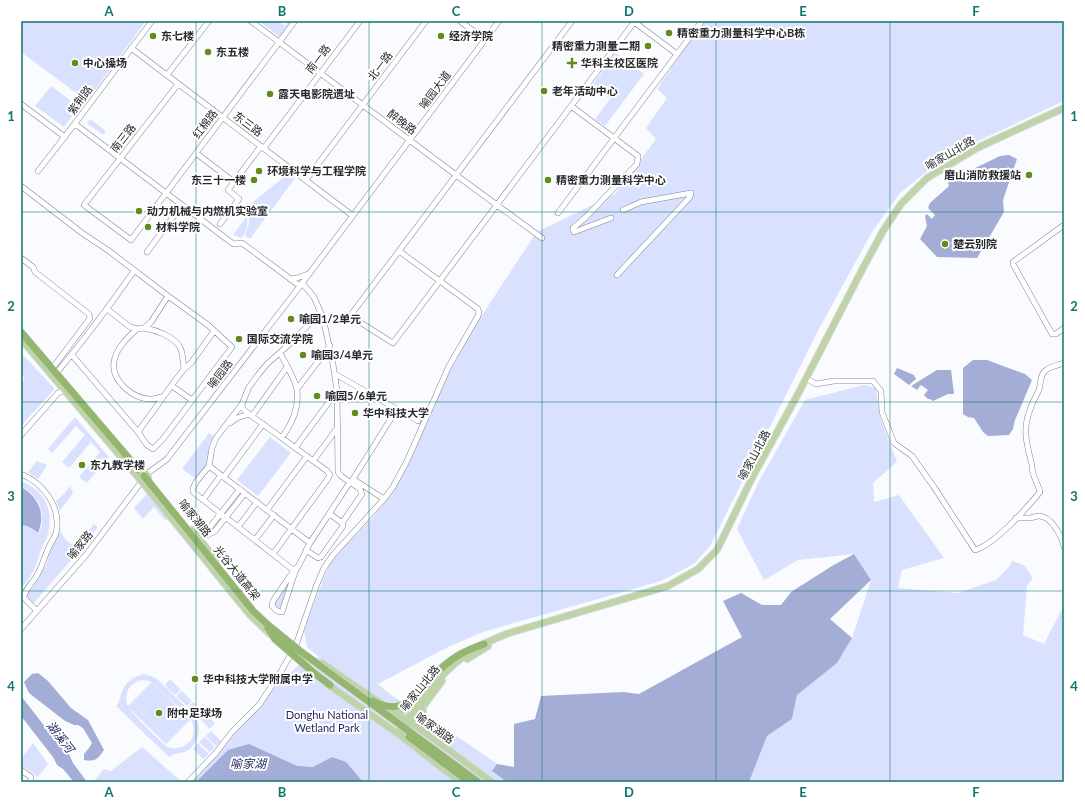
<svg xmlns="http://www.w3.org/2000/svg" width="1085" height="803" font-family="Lato,'Noto Sans SC',sans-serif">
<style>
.green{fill:#dae1fe;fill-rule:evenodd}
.water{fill:#a4add5}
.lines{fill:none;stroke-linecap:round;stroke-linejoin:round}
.minor-casing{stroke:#818490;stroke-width:6}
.major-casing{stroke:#d8d8d9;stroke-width:8}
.highway-casing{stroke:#d8d8d9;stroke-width:8}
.minor{stroke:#fff;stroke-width:5}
.major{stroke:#bfd3a9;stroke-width:6}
.highway{stroke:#95b66f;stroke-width:7}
.major-bridge-casing{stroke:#d8d8d9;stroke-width:8;stroke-linecap:butt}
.highway-bridge-casing{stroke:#d8d8d9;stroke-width:8;stroke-linecap:butt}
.major-bridge{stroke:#bfd3a9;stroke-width:6}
.highway-bridge{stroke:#95b66f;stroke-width:7}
.grid{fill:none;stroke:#0f766e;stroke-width:1;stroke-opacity:0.55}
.poi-dot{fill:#618c1b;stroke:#fff;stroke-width:1.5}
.labels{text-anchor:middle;stroke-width:4;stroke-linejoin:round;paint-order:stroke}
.poi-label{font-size:11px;font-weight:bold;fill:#27292d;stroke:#fff;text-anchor:start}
.street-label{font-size:11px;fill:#27292d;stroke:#fff}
.park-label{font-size:11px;fill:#252a5d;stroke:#fff}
.water-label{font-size:12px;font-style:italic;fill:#24295c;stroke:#fff}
.neatline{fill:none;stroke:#0f766e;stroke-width:1.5}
.grid-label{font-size:13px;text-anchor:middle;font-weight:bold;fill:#0f766e}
</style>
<rect width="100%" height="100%" fill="#fafbfe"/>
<path class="green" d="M21,21h125l-59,80 -66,-49z
M259,21h23l-1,2 4,3 4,-5h3l-12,16z
M705,21h359v80l-118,55 -46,37 -28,39 -52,95 -110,219 -16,18 -33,17 -178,51 -33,14 -72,38 13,11 76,48 56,39h-335l97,-105 14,-12 20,-8 -12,-10 -3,-16 18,-49 7,-16 10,-14 36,-37 14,-18 20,-34 39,-88 25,-46 61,-93 5,-5 76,-37 41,-55 -10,-11 21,-30 -10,-9 25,-37z
M616,53l28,21 -39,52 -10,-7 15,-20 -18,-14z
M51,86l28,21 -15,20 -29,-21z
M90,119l16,12 -3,4 -16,-12z
M408,119l10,7 -8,11 -11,-8z
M289,173l6,5 -45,61 -5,-4 4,-11v-16l4,-6z
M247,216c1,9 0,16 -6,22l-8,-3z
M21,353l34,36 -34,37v-41l4,-7 -4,-3z
M864,385l12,3 4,29 17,45 -24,21 1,19 25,-7 45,63 -42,12 -4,18 60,5 38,-13 14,-14 2,-5 12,4 9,13 -6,8 -4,49 21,9 18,-35 2,-1v174h-315l18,-46 25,-17 5,-24 40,-32 15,-25 19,-58 -17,-26 -56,6 -34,20 -27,-51 22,-48 46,-81z
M75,417l34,40 -22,26 -8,-6 21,-25 -9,-10 -22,26 -7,-6 23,-27 -9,-9 -24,27 -4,-4z
M209,433l5,4 -5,9 -1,9v9l-12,15 -14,-10z
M270,437l21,16 -33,43 -21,-16z
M37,461l10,4 -9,14 -10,-7z
M21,481c23,9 33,28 27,52 -1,6 -5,11 -7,17 -2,4 -2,8 -4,12 -3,10 -9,19 -16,26v-62l2,-1 8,3 7,6 4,-9v-12l-3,-10 -8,-10 -10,-7z
M70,486l3,7 -13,18 -4,-10 8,-7z
M147,494l21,25 -3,1 -11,-13 -11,12 -9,-11z
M94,524l4,3 -14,18 -51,59 -6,-6v-4l11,-14 9,-17 3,-13 6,-12 2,-7h2l6,9 9,7z
M292,577l-11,33 -4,-1 -3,-6z
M144,674l4,1 8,3 41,40c4,14 2,28 -13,34 -6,2 -10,1 -15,5l-53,-51c5,-6 3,-8 6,-14 3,-10 12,-16 22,-18zM142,680l6,1 4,1 -24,24c-5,-12 1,-23 14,-26zM153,683l38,36c3,7 4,14 0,21 -5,7 -15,10 -23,7 -6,-3 -35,-33 -40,-40l38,37 24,-24z
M170,679l11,11 -6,5 -10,-10z
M182,691l10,10 -5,5 -11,-10z
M193,702l11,10 -6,6 -10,-11z
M205,713l10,10 -5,6 -10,-10z
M211,731l10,10 -5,5 -10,-10z
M205,737l10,10 -5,5 -11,-10z
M33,743l15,21 -10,13 -17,-12v-6z
M198,743l11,11 -6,5 -10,-10z
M142,747l40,35h-89l11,-13 7,2z"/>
<path class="water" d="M1009,155l8,4 -14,41 1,12 -27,46 -40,-1 -17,-18 7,-13 -2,-10 2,-2 5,5 3,-4 -7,-7 2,-5 19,-17 -1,-3 12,-9h5l4,-3 31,-15z
M973,360h14l38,14 7,6 -17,40 -2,9 -4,6 -21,1 -5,-4 -9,-14 -6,-1 -5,-3v-46z
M897,368l17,7 2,4 -7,6 -15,-11z
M937,370h14l3,24h-6l-15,7 -3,-2h-2l-4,-4 4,-5 -7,-5 -4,5 -6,-4z
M21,487c18,10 25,27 17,46 -5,-4 -11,-8 -17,-8z
M854,554l17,26 -41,39 22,19 -15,25 -40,32 -5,24 -25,17 -18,46h-109l-1,-1 -1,1h-131l-15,-11 5,-7 17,3v-43l21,-5 6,-23 82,-4 16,2 103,-57 -19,-36 18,-8 21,12h19l10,-13 41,-26z
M38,673l10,8 23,27 17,12 16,30c-6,9 -9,12 -20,10v-6l5,-6 3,-5 -9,-15 -5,-3h-4l-9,-4 -36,-28 -5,-11 8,-8z
M21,696l43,55 5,3 4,9 14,19h-13l-11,-13 -6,-4 -4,-8 -32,-41z
M249,744l48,22 16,1 19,-10 14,5 17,20h-167l32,-32z"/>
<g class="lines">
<defs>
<path id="minor" d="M251,21l205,154 86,63
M460,21l25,19
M572,21l-222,295 43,27 242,-322
M633,21l44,33
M131,48l222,168
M167,75l42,-54
M178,84l-94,121 47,35 164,-219
M21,104l44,33
M571,106l67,50 -1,8 -52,54 -12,10v2l1,2 37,-14
M75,124l157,119 2,1 8,-1 58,43
M264,148l96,-127
M196,153l38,29
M38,171c39,-49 76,-100 114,-150
M306,180l120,-159
M21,186l61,47 27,18 59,45 40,29 24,22 -69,92 -10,10 -6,-4 -9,-13 -66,-77
M558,213l144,-192
M220,224l19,-25 -11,-9 33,-44
M1064,225l-51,37v2l39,70h4l8,-6
M147,252l35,-47
M21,258l12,9 2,5 54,42 1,4 -2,3 -34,45
M617,275l73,-78 1,-4 -50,9 -18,8
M290,279l7,-1 11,-4
M302,283l12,14 8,19 3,11 8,37 4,27 1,81 3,4 19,13 2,5 -20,29 1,3 -22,31 -3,1 -12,-8
M107,309l23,18 7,2 7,-1 7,-6 17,-26
M322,316l-9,4 -20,21 -26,23 -9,11 -9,12 -7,17 -26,34 -4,10 -3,18 -13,16 -3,6v4l99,77h3l3,-2 12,-24 40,-61
M144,328c12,2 29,8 36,19 3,6 3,15 4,22
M137,329c-9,8 -21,19 -23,33 -3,19 20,38 38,37 4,-1 8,-1 12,-3
M280,353c5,9 16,28 17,37 2,17 -5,34 -15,47
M58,371c27,-32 52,-66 76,-100
M335,374l83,47
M809,380l7,4 18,-3h39l8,10 1,21 12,31 18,13 22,31 41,63c19,-5 52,-42 65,-58 -2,-9 -9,-18 -8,-27 -5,-20 -10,-35 -2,-55 2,-7 6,-14 9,-20 2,-7 1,-16 7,-20 5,-4 13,-5 18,-7
M172,386l20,14
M297,389l33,-43
M249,414l78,57 3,4 -3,5 -54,74
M252,416l35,-49
M230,423l7,-5 12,-4 -6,-5 -1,-5
M138,432l36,-50 10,-13 7,-6 23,-32
M21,435l37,-42 7,-3
M295,448l42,-57
M313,461l25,-34
M209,466l101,77
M21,474c22,9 41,33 35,59 -2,6 -6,11 -8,16 -4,9 -6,18 -11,26 -4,8 -13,14 -13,23l13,13
M224,477l39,-53
M240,489l-30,38 -2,8 7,-4 30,-38
M384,499l-31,-20 44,-70
M203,500l18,-25
M267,510l40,-54
M330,514l12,9
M1016,518c5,0 9,0 13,0 3,0 7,-2 10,-2 12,0 23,20 25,31
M238,527l19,-25
M255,540l19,-25
M292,569v4l-19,28 -1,5 5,5 5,1 11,-34 4,-11
M21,629l65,-74 62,-82 19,-14 133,-173 199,-265
M21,770l10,7 -1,5
M188,782l27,-28 17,-22 27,-27 20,-30 17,-30 21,-61 7,-16 9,-13 51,-56 9,-12 14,-26 42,-95 29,-50 1,-4 -1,-3 -79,-58"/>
<path id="major" d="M21,339l117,138
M147,488l103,127 20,19
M192,530l25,31
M481,645l25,-11 162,-48 30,-17 19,-19 36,-74 45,-82 65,-126 20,-37 18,-27 26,-26 50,-30 87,-40
M467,659l21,-13
M322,663l33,23 72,48 65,48
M326,683l75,53 59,46
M395,711c10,2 15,-4 22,-11
M423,711c-4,7 -4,13 0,19
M397,733c22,-30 42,-60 73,-81
M401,736l41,-55"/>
<path id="highway" d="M21,332l123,144
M314,673l16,12
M436,673c17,-16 26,-21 48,-29"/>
</defs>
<use href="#minor" class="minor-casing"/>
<use href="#major" class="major-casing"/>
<use href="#highway" class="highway-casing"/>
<use href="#minor" class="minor"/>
<use href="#major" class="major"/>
<use href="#highway" class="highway"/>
<defs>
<path id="major-bridge" d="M142,470l7,8
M138,477l9,11"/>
<path id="highway-bridge" d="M144,476l109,135 15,14 32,26 178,131
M268,628l7,11 39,34
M373,701c33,17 44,-7 63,-28
M409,737l60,45"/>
</defs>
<use href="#major-bridge" class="major-bridge-casing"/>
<use href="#highway-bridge" class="highway-bridge-casing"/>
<use href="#major-bridge" class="major-bridge"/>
<use href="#highway-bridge" class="highway-bridge"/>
</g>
<path class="grid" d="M196,21v761M369,21v761M542,21v761M716,21v761M890,21v761M21,212h1043M21,402h1043M21,591h1043"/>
<g class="poi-dot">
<circle cx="669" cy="33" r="4"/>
<circle cx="153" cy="36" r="4"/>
<circle cx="441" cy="36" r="4"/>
<circle cx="648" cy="46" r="4"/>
<circle cx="208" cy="52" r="4"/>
<circle cx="75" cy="63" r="4"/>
<path d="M570 57h4v4h4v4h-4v4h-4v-4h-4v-4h4z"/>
<circle cx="544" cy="91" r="4"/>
<circle cx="270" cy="94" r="4"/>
<circle cx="259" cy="171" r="4"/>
<circle cx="1029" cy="175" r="4"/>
<circle cx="254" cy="180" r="4"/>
<circle cx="548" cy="180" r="4"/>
<circle cx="139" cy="211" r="4"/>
<circle cx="148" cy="227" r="4"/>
<circle cx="945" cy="244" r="4"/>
<circle cx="291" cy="319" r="4"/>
<circle cx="239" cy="339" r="4"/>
<circle cx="303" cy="355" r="4"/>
<circle cx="317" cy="396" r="4"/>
<circle cx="355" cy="413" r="4"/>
<circle cx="82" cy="465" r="4"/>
<circle cx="195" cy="679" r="4"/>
<circle cx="159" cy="713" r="4"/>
</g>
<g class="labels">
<g class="poi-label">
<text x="677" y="37">精密重力测量科学中心B栋</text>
<text x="161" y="40">东七楼</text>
<text x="449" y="40">经济学院</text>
<text x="640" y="50" text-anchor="end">精密重力测量二期</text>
<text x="216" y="56">东五楼</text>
<text x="83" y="67">中心操场</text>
<text x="581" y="67">华科主校区医院</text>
<text x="552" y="95">老年活动中心</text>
<text x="278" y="98">露天电影院遗址</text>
<text x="267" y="175">环境科学与工程学院</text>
<text x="1021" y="179" text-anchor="end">磨山消防救援站</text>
<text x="246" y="184" text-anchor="end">东三十一楼</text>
<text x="556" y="184">精密重力测量科学中心</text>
<text x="147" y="215">动力机械与内燃机实验室</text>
<text x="156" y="231">材料学院</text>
<text x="953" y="248">楚云别院</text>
<text x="299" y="323">喻园1/2单元</text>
<text x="247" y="343">国际交流学院</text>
<text x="311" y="359">喻园3/4单元</text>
<text x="325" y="400">喻园5/6单元</text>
<text x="363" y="417">华中科技大学</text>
<text x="90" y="469">东九教学楼</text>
<text x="203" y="683">华中科技大学附属中学</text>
<text x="167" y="717">附中足球场</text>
</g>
<g class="street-label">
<text transform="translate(318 59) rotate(-53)" y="4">南一路</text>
<text transform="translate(380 66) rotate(-53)" y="4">北一路</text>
<text transform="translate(435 90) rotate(-53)" y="4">喻园大道</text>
<text transform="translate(80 100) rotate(-54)" y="4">紫荆路</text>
<text transform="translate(402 122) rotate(37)" y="4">醉晚路</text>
<text transform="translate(205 124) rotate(-53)" y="4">红棉路</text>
<text transform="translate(248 124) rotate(37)" y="4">东三路</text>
<text transform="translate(123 138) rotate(-52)" y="4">南三路</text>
<text transform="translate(950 153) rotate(-30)" y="4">喻家山北路</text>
<text transform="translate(220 374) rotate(-53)" y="4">喻园路</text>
<text transform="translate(754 455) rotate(-62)" y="4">喻家山北路</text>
<text transform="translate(195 518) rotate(51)" y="4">喻家湖路</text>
<text transform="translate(80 545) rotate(-51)" y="4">喻家路</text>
<text transform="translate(237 573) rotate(51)" y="4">光谷大道高架</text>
<text transform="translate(420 688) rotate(-51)" y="4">喻家山北路</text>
<text transform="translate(435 728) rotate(36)" y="4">喻家湖路</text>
</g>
<g class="park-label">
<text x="327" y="719">Donghu National<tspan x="327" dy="13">Wetland Park</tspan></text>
</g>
<g class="water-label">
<text transform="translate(60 737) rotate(52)" y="4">湖溪河</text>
<text x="248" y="768">喻家湖</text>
</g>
</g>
<rect width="1085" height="803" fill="none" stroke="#ffffff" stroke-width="44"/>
<rect x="22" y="22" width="1041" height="759" class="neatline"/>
<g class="grid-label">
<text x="109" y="16">A</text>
<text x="282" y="16">B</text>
<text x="456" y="16">C</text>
<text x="629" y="16">D</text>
<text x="803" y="16">E</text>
<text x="976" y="16">F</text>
<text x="11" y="121">1</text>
<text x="1074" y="121">1</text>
<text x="11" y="311">2</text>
<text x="1074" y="311">2</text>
<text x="11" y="501">3</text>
<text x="1074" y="501">3</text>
<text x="11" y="691">4</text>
<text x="1074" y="691">4</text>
<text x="109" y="797">A</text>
<text x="282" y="797">B</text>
<text x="456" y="797">C</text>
<text x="629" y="797">D</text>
<text x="803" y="797">E</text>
<text x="976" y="797">F</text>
</g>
</svg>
